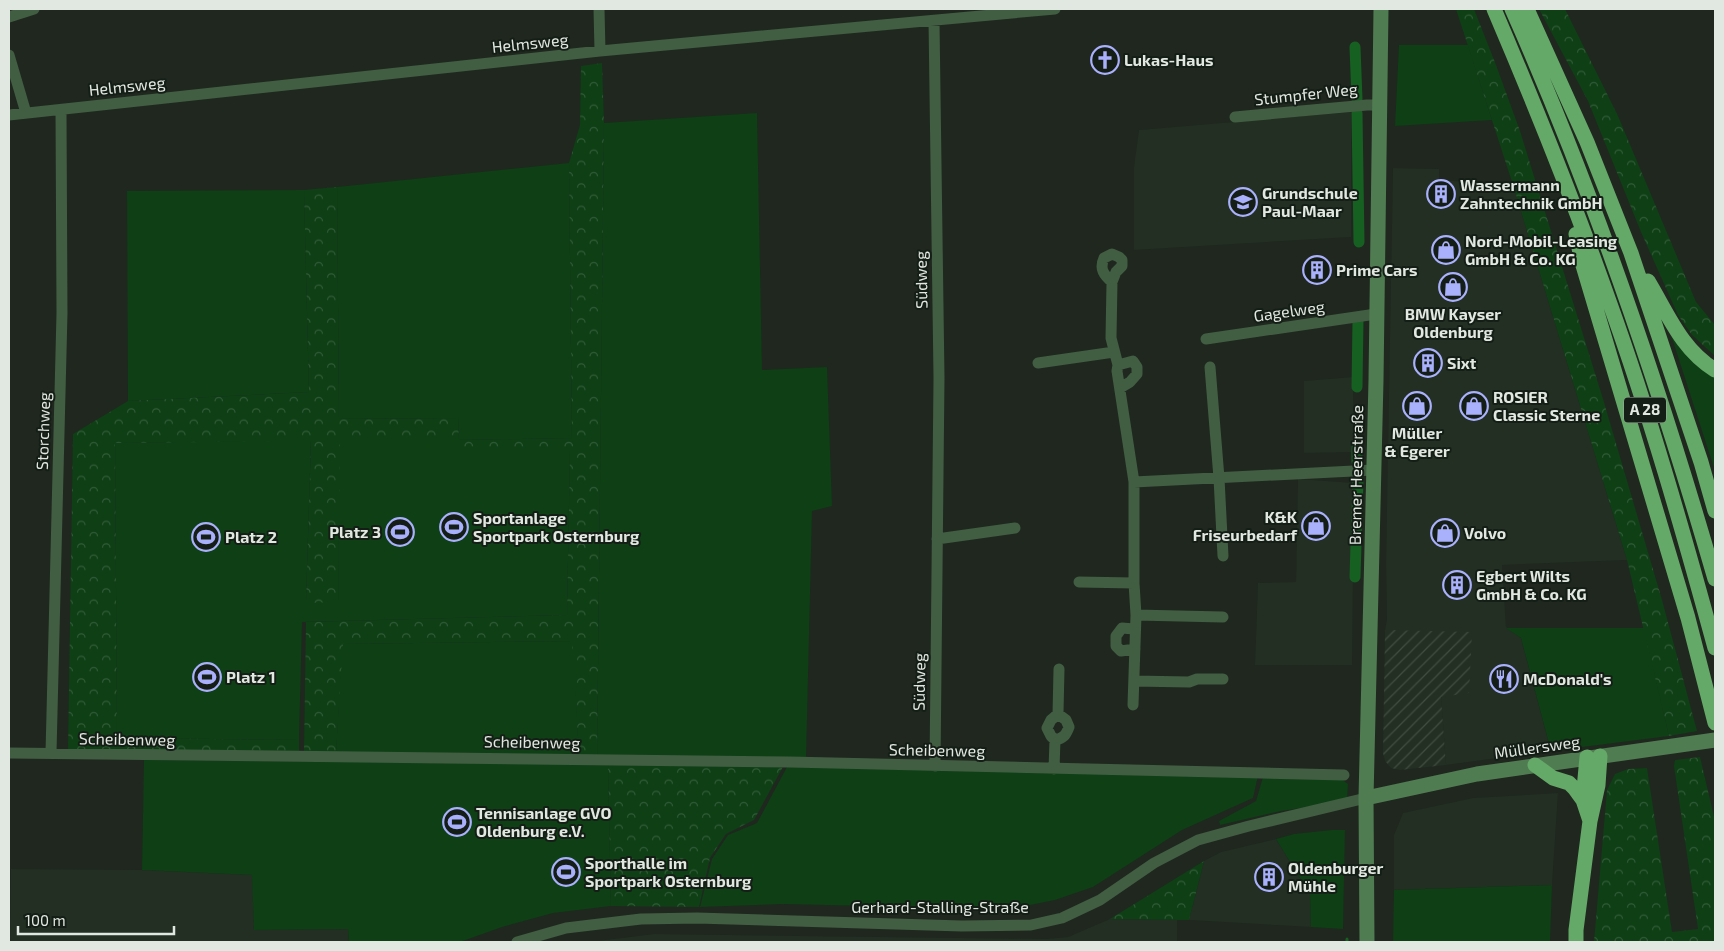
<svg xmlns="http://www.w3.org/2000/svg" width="1724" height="951" font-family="'Exo 2',sans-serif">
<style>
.built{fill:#222f22}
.industrial{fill:url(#industrial-furrows)}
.green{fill:#0e3f15}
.forest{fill:url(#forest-crowns)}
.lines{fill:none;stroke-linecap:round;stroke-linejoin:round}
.stream{stroke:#166022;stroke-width:3}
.canal{stroke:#166022;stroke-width:11}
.street{stroke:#415d42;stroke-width:11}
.secondary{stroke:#507c52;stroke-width:15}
.highway{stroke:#64a968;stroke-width:15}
.labels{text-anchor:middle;stroke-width:4;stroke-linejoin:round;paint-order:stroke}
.shield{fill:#151e16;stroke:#a4aba4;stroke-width:1}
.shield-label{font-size:15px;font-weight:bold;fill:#e1e7e1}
.street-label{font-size:16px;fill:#e1e7e1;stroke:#151e16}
.poi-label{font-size:16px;font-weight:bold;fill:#e1e7e1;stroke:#151e16;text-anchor:start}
</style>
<defs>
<pattern id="industrial-furrows" width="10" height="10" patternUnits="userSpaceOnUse" patternTransform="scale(1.25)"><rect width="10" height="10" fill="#222f22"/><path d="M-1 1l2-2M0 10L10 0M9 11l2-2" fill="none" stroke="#424d42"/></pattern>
<pattern id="forest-crowns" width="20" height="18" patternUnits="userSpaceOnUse" patternTransform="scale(1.25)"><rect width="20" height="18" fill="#0e3f15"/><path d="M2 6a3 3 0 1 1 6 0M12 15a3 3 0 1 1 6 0" fill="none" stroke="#315b37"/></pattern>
</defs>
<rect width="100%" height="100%" fill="#1f271f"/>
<path class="built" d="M1351,112v125l-217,13v-83l5,-37z
M1393,168l46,1v11l74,5 114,375 -125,5 4,62 15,11 30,113 -105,14 -5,-68 -56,-67 2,-11 -1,-55z
M1353,377l1,75 -50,1v-72z
M1298,479l56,4 -2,182h-97l3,-82 38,-1z
M1558,793l-6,92 -158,5v-55l9,-22 70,-15z
M1276,839l34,55 1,33 -122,-7 15,-59 17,-9z
M11,869l131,1 111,5 1,55 94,-1 1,13h-339z
M1110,919l67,1v22h-588l65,-8 392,5 22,-2z"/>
<path class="industrial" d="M1385,630l87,2 -3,61 -28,4 5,68 -46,5 -9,-2 -6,-7 -2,-8z"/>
<path class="green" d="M1399,45h69l24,75 -97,6z
M757,113l5,257 65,-3 5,139 -20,5 -6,249 -209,-4 7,-633z
M569,163l3,275 -113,2v12h111l-3,163 -265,7 -3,118 -182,-2 -2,-295 196,-3 -5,162h32l1,-162h120l-1,-22 -119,1 -2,-232z
M304,190l5,202 -181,9 -1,-210z
M1670,332l45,40v99z
M1506,628h138l25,108 -118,15 -30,-113z
M573,641l6,114 -243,-3 6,-108z
M144,760l464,4 3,142 -58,7 -51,14 -42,15h-111l-1,-13 -94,1 -2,-55 -110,-5z
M788,765l470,11 -5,22 -71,32 -89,57 -38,13 -30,6 -69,2 -173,-4 -83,3 12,-48 16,-24 29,-12z
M1263,777l78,2 7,5 -1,17 -66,10 -61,14 -1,-4 37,-20z
M1332,830h13l-2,99 -32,-2 -1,-33 -34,-55 18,-5z
M1552,885l-2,57h-157l1,-52z"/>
<path class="forest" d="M1456,9h18l22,56 24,66 83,268 59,201 35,131 -28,5 -42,-176 -114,-375z
M1539,9h26l53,107 78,186 19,23v31l-23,-21 -14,-20 -37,-83 -53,-131z
M602,63l2,60 -7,633 -18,-1 -7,-114 -229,3 -7,108h-32l2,-130 261,-7 3,-163h-111v-12h-119l-2,162 -32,1 5,-162 -196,2 2,295 182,2v12l-231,-2 5,-316 55,-33 181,-9 -5,-202 33,-3 2,232 119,-1 1,22 113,-2 -3,-275 11,-38 1,-59z
M1700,757l15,64v121h-121l13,-152 8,-16 13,-5 19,-1 25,164 26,-3 -24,-163 1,-6z
M608,764l176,1 -30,55 -28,14 -16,24 -11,49 -88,-1z
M1204,861l-15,59 -79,-1z"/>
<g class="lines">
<path class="stream" d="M1347,942v-3"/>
<path class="canal" d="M1355,47l2,52
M1357,113l2,129
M1357,387l1,-67
M1357,448v14
M1355,577l3,-98"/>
<path class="street" d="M599,9l1,42
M9,17l25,-8
M934,21l5,357 -4,388
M9,55l17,58
M9,115l591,-64 455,-42
M1235,117l132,-12h13
M1112,282c-8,-7 -13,-13 -8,-24l8,-4 7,3 3,3v6l-6,6 -4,10 -1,56 7,27
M1206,339l170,-25
M1038,363l76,-11
M1210,367l9,111 4,78
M1120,388l10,-6 7,-8v-7l-4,-6 -15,4 -1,6 17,111v101l2,32 -3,90
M1134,482l239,-12
M937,539l78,-11
M1079,582l55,1
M1136,615l87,2
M1134,629l-12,-1 -6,8v10l5,5 14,-2
M1134,681l55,1 8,-3h26
M1058,714l1,-45
M9,753l781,9 554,13
M51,753l11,-440 -1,-203
M1054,769l1,-29c9,-2 11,-5 14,-13l-3,-7 -8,-6 -7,6 -4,8 4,8 4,4
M517,942l49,-14 75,-9 56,-1 265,8 69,-1 31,-7 38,-18 54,-37 44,-23 51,-14 117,-28"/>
<path class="secondary" d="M1366,798l111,-24 238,-34
M1367,942l-1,-144 10,-418 5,-371"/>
<path class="highway" d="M1494,9c41,96 80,193 115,292 41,114 74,230 106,347
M1512,9c82,184 147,376 203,570
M1527,9l60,133 44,111 70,209 14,49
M1576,234l6,28 106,356 27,105
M1648,281c20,33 33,68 67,89
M1535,765l18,13 16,5 6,6 8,11 7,21
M1583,800l4,-43
M1576,942v-12l14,-109 8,-36 2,-29"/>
</g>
<defs>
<symbol id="church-ring" viewBox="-11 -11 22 22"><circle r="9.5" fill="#151e16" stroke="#a9b0fc" stroke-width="1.5"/><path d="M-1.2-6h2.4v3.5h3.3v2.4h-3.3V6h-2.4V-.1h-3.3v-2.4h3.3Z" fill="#a9b0fc"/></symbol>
<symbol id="building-ring" viewBox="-11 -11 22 22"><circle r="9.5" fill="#151e16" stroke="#a9b0fc" stroke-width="1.5"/><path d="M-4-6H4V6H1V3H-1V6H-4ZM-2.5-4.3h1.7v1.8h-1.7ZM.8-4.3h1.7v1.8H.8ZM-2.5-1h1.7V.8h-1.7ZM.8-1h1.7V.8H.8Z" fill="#a9b0fc"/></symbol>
<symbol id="school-ring" viewBox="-11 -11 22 22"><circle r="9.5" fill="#151e16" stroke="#a9b0fc" stroke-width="1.5"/><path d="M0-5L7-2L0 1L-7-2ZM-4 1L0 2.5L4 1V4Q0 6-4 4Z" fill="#a9b0fc"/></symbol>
<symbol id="shop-ring" viewBox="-11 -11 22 22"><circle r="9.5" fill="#151e16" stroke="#a9b0fc" stroke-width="1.5"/><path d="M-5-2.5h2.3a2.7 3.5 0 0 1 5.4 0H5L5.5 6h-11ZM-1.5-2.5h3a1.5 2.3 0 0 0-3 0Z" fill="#a9b0fc"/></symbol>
<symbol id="stadium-ring" viewBox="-11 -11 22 22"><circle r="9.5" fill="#151e16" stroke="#a9b0fc" stroke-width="1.5"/><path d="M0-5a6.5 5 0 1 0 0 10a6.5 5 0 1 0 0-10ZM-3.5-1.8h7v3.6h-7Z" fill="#a9b0fc"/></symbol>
<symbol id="restaurant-ring" viewBox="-11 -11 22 22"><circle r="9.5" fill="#151e16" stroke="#a9b0fc" stroke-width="1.5"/><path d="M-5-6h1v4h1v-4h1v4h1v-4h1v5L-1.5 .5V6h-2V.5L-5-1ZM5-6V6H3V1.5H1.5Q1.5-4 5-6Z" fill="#a9b0fc"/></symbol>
</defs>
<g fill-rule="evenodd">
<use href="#church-ring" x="1089" y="44" width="32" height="32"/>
<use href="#building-ring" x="1425" y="178" width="32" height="32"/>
<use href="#school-ring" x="1227" y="186" width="32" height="32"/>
<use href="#shop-ring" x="1430" y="234" width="32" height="32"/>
<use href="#building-ring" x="1301" y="254" width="32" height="32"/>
<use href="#shop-ring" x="1437" y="271" width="32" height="32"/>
<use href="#building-ring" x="1412" y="347" width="32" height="32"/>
<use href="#shop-ring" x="1401" y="390" width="32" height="32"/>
<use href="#shop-ring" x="1458" y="390" width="32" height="32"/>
<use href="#shop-ring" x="1300" y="510" width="32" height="32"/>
<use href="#stadium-ring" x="438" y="511" width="32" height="32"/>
<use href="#stadium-ring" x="384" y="516" width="32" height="32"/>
<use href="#shop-ring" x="1429" y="517" width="32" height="32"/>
<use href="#stadium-ring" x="190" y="521" width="32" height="32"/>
<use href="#building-ring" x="1441" y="569" width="32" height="32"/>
<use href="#stadium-ring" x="191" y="661" width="32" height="32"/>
<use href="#restaurant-ring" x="1488" y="663" width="32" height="32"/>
<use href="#stadium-ring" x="441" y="806" width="32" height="32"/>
<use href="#stadium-ring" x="550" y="856" width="32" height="32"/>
<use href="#building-ring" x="1253" y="861" width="32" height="32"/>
</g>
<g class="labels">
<rect class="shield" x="1624" y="397.5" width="42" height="25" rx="4"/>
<g class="shield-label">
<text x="1645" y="415">A 28</text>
</g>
<g class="street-label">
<text transform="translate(530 43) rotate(-6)" y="6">Helmsweg</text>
<text transform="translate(127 86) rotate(-6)" y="6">Helmsweg</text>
<text transform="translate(1306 94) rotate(-6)" y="6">Stumpfer Weg</text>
<text transform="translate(921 280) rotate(-91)" y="6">Südweg</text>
<text transform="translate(1289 311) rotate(-8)" y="6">Gagelweg</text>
<text transform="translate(43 431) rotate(-88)" y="6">Storchweg</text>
<text transform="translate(1356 475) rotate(-89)" y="6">Bremer Heerstraße</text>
<text transform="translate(919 682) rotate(-89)" y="6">Südweg</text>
<text transform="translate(127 739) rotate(1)" y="6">Scheibenweg</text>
<text transform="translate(532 742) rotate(1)" y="6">Scheibenweg</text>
<text transform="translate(1537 747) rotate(-8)" y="6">Müllersweg</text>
<text transform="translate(937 750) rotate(1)" y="6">Scheibenweg</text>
<text x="940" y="913">Gerhard-Stalling-Straße</text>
</g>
<g class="poi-label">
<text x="1124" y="66">Lukas-Haus</text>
<text x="1460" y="191">Wassermann<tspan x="1460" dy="18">Zahntechnik GmbH</tspan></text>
<text x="1262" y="199">Grundschule<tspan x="1262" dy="18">Paul-Maar</tspan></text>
<text x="1465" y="247">Nord-Mobil-Leasing<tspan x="1465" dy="18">GmbH &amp; Co. KG</tspan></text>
<text x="1336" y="276">Prime Cars</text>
<text x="1453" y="320" text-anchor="middle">BMW Kayser<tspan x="1453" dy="18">Oldenburg</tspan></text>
<text x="1447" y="369">Sixt</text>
<text x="1493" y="403">ROSIER<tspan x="1493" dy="18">Classic Sterne</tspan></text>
<text x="1417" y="439" text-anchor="middle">Müller<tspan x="1417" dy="18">&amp; Egerer</tspan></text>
<text x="1297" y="523" text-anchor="end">K&amp;K<tspan x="1297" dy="18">Friseurbedarf</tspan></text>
<text x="473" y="524">Sportanlage<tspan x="473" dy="18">Sportpark Osternburg</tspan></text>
<text x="381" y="538" text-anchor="end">Platz 3</text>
<text x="1464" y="539">Volvo</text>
<text x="225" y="543">Platz 2</text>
<text x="1476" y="582">Egbert Wilts<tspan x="1476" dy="18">GmbH &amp; Co. KG</tspan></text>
<text x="226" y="683">Platz 1</text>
<text x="1523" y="685">McDonald's</text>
<text x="476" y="819">Tennisanlage GVO<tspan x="476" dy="18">Oldenburg e.V.</tspan></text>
<text x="585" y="869">Sporthalle im<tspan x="585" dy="18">Sportpark Osternburg</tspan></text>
<text x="1288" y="874">Oldenburger<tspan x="1288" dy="18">Mühle</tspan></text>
</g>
</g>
<rect width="1724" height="951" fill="none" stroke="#e1e7e1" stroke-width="20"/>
<path d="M18 926v8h156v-8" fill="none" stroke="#e1e7e1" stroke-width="2.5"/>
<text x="25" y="926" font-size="15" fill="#e1e7e1" stroke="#151e16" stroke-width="4" paint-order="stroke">100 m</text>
</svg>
